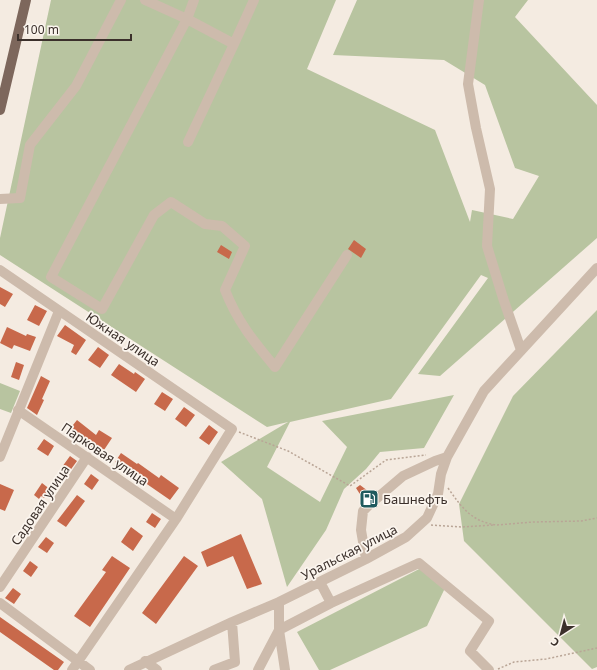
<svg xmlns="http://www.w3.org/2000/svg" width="597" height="670" font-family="'Noto Sans',sans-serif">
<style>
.green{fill:#b8c4a0}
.building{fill:#c8694b}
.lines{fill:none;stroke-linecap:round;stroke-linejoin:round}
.path{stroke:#b9a596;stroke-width:1.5;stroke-dasharray:2 2;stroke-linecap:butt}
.minor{stroke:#cdbbac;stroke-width:10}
.major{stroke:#7d675c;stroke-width:10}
.labels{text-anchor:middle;stroke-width:3.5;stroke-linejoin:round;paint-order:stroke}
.street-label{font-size:13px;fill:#3b302b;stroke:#fbf5ee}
.poi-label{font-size:13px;fill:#3b302b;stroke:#fbf5ee;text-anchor:start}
</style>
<rect width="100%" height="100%" fill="#f4ebe1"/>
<path class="green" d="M51,0h285l-29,69 128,61 35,92 2,-12 41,9 26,-43 -24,-8 -30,-83 -41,-25 -111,-5 24,-55h171l-13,17 82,88v133l-157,138 -22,-2 70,-96 -7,-3 -90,124 -101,23 -23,45 53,35 27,-55 -25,-26 132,-26 -30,53 -44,4 -14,17 -22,20 -18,41 -39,57 -25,-88 -41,-37 67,-40 -21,5 -267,-172v-17z
M597,310v357l-5,2 -128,-128 -5,-37 54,-108z
M0,383l20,8 -9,22 -11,-4z
M425,566l20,22 -18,38 -97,44h-11l-22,-38z"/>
<path class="building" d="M354,240l12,9 -5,9 -13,-9z
M221,245l11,7 -3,7 -12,-7z
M0,287l13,7 -8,13 -5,-3z
M35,305l12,6 -8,15 -12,-6z
M65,325l21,15 -10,15 -5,-3 3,-7 -17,-9z
M7,327l19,9 1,-2 9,3 -6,14 -16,-6 -2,4 -12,-6z
M98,347l11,8 -9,13 -12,-8z
M16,362l8,3 -5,15 -8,-3z
M119,364l15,10 1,-2 10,7 -9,13 -25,-17z
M41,376l9,5 -8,18 2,1 -7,15 -10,-7z
M162,392l11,7 -8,12 -11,-7z
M184,407l11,8 -9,12 -11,-8z
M77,420l19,15 3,-5 13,8 -8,12 -6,-4 -2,4 -27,-20z
M209,425l9,7 -9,13 -10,-7z
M44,439l10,7 -6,10 -11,-7z
M121,453l16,11 1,-1 21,15 2,-3 18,13 -9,12 -55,-38z
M70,456l7,5 -8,11 -7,-5z
M91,474l8,6 -7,10 -8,-6z
M42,483l9,7 -7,8 -3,-2 -2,3 -5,-4z
M0,484l14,6 -9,21 -5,-2z
M360,485l12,9 -2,6 -6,1 -1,-2 -7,-11z
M77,495l8,6 -19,26 -9,-6z
M152,513l9,6 -6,9 -9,-6z
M131,527l12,9 -10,15 -12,-9z
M241,534l21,50 -15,5 -14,-33 -26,11 -6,-15z
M46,537l8,6 -7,10 -9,-6z
M112,556l18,12 -40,59 -16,-11 32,-44 -4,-2z
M184,556l14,10 -42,58 -14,-11z
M30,561l8,6 -7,10 -8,-6z
M13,588l8,6 -7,10 -9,-6z
M0,617l64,45 -6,8h-4l-54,-38z"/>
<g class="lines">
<path class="path" d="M239,432l49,19 62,35 36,-26 40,-5
M448,488c14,20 24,34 49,37
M431,525l30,2 32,-2
M497,525l36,-3 48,-1 16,-3
M498,669l16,-7 32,-3 51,-11"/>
<path class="minor" d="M145,0l42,19 47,25 -46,98
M194,0l-7,19 -136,258 51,32 52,-94 17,-13 34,22 17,2 23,20 -20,44c12,31 29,52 50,77l72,-112
M479,0l-11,84 8,44 14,61 -3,57 16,52 18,52
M234,44l20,-44
M0,199l20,-1 10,-53 46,-59 45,-86
M0,270l232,159 -56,90 -104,151
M18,410l158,109
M0,457l59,-146
M376,499l27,-23 32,-15 12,-4
M366,559l-5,-29 2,-19 5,-5
M0,587l87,-130
M279,602v28l6,40
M0,603l90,67
M331,603l88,-40 70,58 -19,30 19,19
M145,661l12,9
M129,670l103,-48 47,-20 87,-43 40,-22 21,-19 11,-24 3,-20 6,-17 37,-66 113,-123
M214,670l21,-8 -3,-40
M258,670l21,-40 52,-27 -11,-21"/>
<path class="major" d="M0,110l26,-110"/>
</g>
<defs>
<symbol id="fuel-square" viewBox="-11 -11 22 22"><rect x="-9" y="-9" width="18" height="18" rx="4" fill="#1f5a5e" stroke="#fbf5ee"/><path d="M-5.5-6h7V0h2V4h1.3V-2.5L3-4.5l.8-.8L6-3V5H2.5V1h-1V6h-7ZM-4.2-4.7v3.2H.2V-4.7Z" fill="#fff"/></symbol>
</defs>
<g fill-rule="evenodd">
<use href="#fuel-square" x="358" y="488" width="22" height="22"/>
</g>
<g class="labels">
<g class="street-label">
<text transform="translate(123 339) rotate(34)" y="5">Южная улица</text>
<text transform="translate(105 454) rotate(34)" y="5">Парковая улица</text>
<text transform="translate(40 505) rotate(-56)" y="5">Садовая улица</text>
<text transform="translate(349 552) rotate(-27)" y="5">Уральская улица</text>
</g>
<g class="poi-label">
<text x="383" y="504">Башнефть</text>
</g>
</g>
<g transform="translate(561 634) rotate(216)" stroke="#fbf5ee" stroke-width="3" paint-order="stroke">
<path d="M0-3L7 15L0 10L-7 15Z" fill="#3b302b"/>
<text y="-6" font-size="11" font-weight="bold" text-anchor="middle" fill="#3b302b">С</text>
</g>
<path d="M18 34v6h113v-6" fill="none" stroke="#3b302b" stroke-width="2"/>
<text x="24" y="34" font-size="12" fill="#3b302b" stroke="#fbf5ee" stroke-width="3" paint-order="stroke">100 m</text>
</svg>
